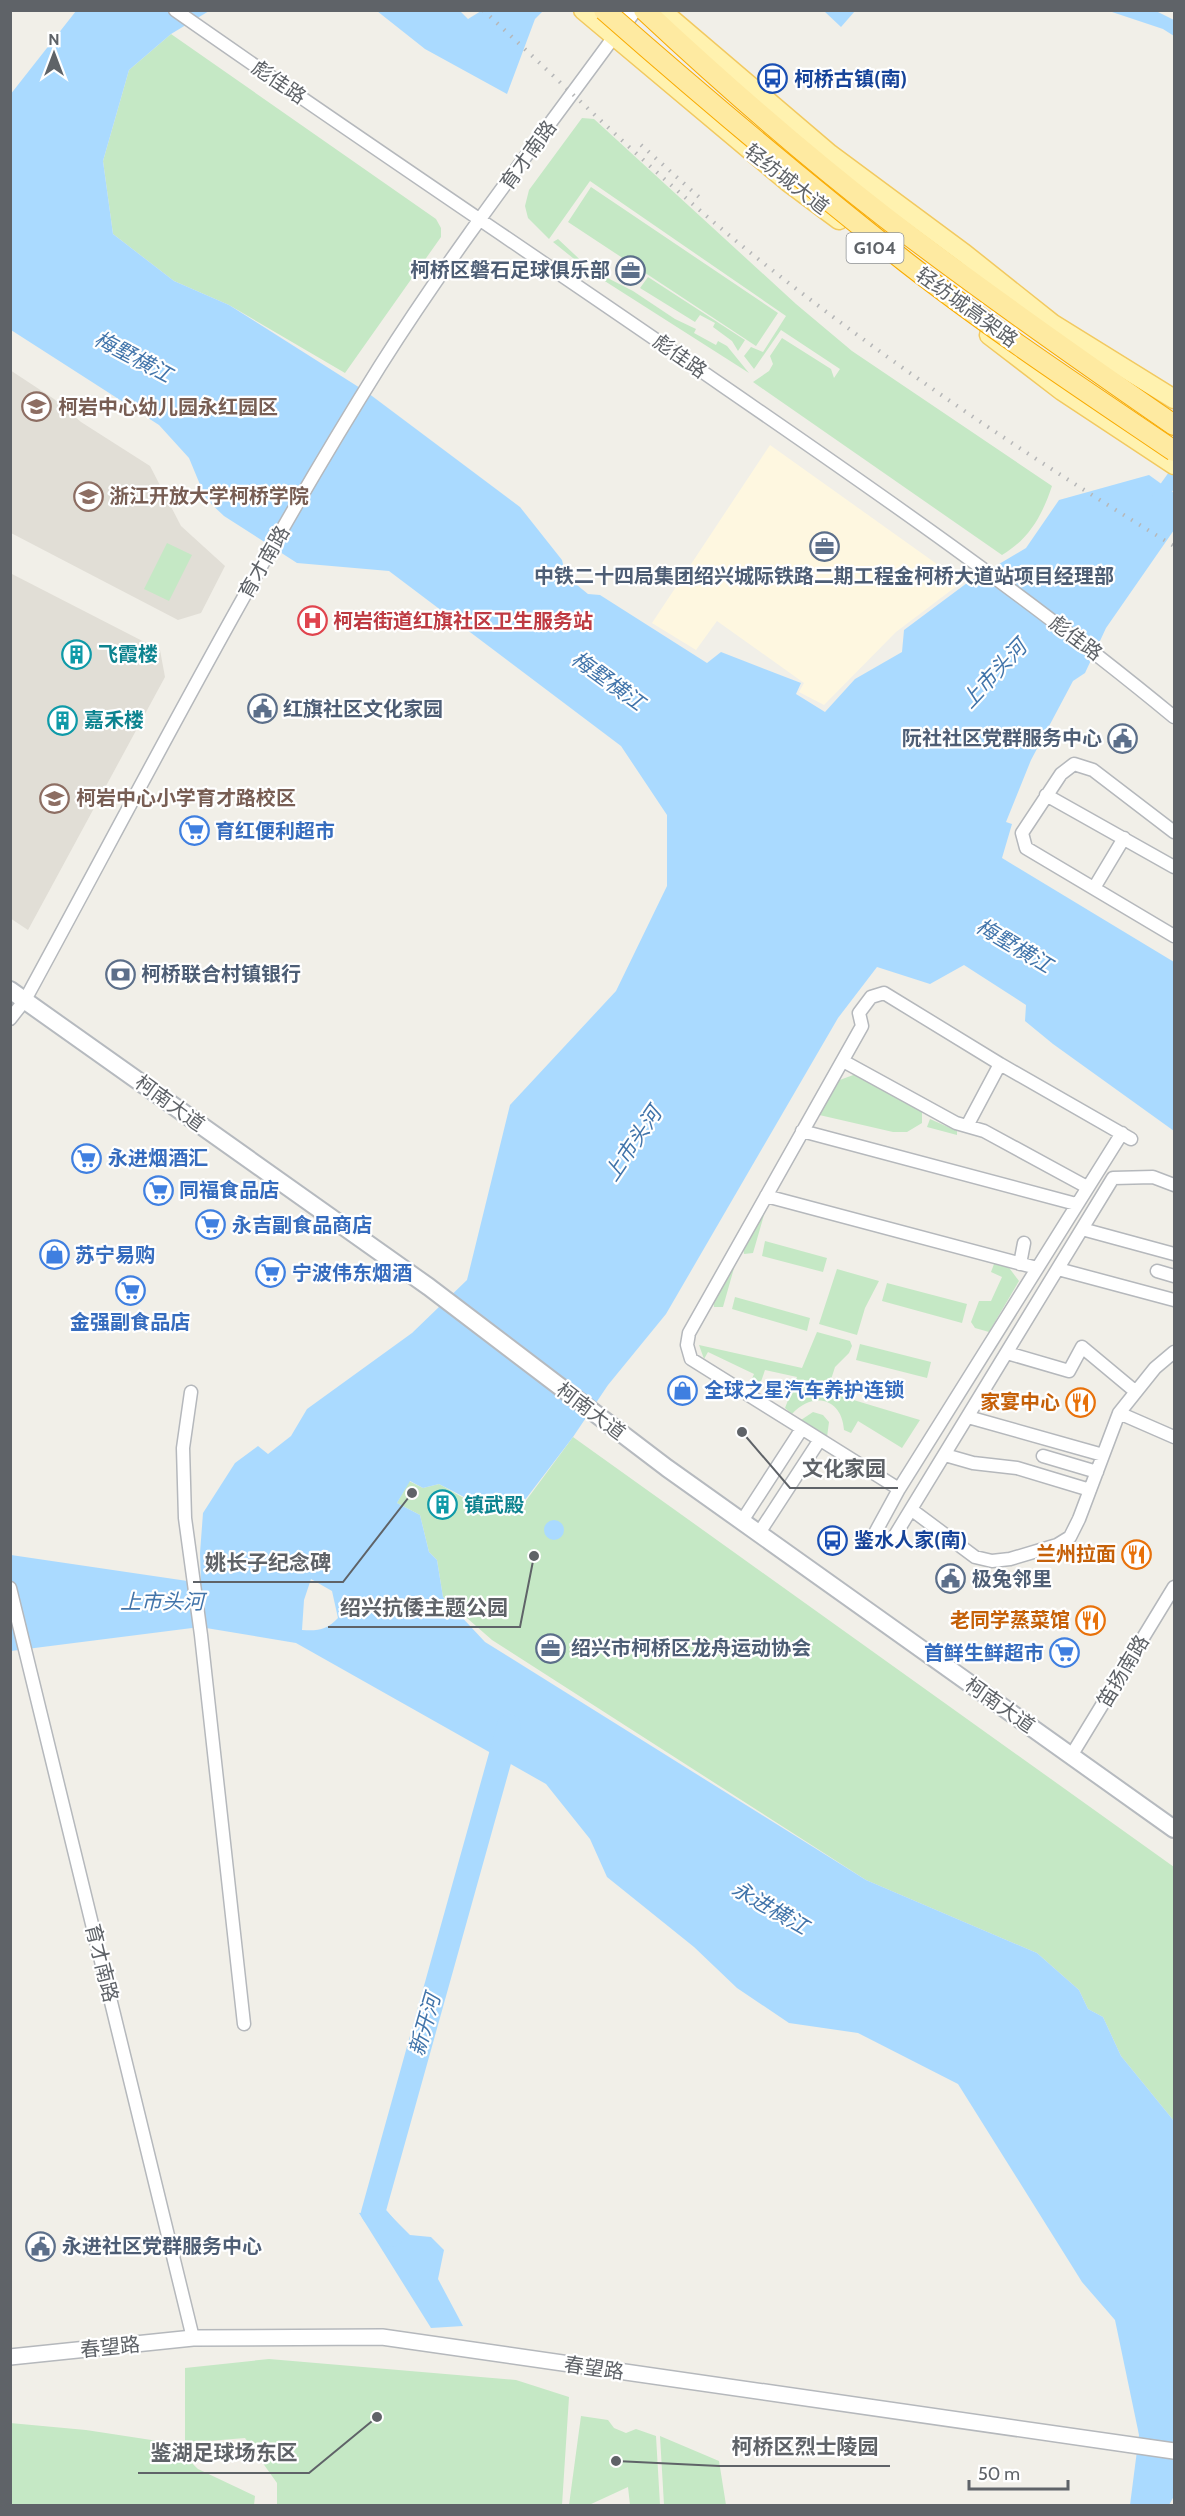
<svg xmlns="http://www.w3.org/2000/svg" width="1185" height="2516" font-family="Cabin,'Noto Sans SC',sans-serif">
<style>
.commercial{fill:#fef7e0}
.education{fill:#e1ded6}
.green{fill:#c5e8c5}
.water{fill:#aadaff;fill-rule:evenodd}
.lines{fill:none;stroke-linecap:round;stroke-linejoin:round}
.canal{stroke:#aadaff;stroke-width:14}
.river{stroke:#aadaff;stroke-width:24}
.minor-casing{stroke:#b5b8bc;stroke-width:15}
.tertiary-casing{stroke:#b5b8bc;stroke-width:18}
.secondary-casing{stroke:#b6babf;stroke-width:20}
.primary-casing{stroke:#f2c960;stroke-width:21}
.trunk-casing{stroke:#f9ab00;stroke-width:22}
.minor{stroke:#fff;stroke-width:12}
.tertiary{stroke:#fff;stroke-width:15}
.secondary{stroke:#fff;stroke-width:16}
.primary{stroke:#fff2af;stroke-width:18}
.trunk{stroke:#feeaa1;stroke-width:20}
.rail{stroke:#b6b7b8;stroke-width:4;stroke-dasharray:1.5 8;stroke-linecap:butt}
.trunk-bridge-casing{stroke:#f9ab00;stroke-width:22;stroke-linecap:butt}
.trunk-bridge{stroke:#feeaa1;stroke-width:20}
.labels{text-anchor:middle;stroke-width:4.5;stroke-linejoin:round;paint-order:stroke}
.shield{fill:#fff;stroke:#8f9295;stroke-width:1.5}
.shield-label{font-size:18px;font-weight:bold;fill:#5f6368}
.transit-label{font-size:20px;font-weight:bold;fill:#164399;stroke:#fff;text-anchor:start}
.street-label{font-size:20px;fill:#5f6368;stroke:#fff}
.service-label{font-size:20px;font-weight:bold;fill:#4e5e75;stroke:#fff;text-anchor:start}
.education-label{font-size:20px;font-weight:bold;fill:#785e54;stroke:#fff;text-anchor:start}
.health-label{font-size:20px;font-weight:bold;fill:#be3a42;stroke:#fff;text-anchor:start}
.culture-label{font-size:20px;font-weight:bold;fill:#0d838f;stroke:#fff;text-anchor:start}
.shop-label{font-size:20px;font-weight:bold;fill:#366cbe;stroke:#fff;text-anchor:start}
.food-label{font-size:20px;font-weight:bold;fill:#c56008;stroke:#fff;text-anchor:end}
.water-label{font-size:21px;font-style:italic;fill:#4174aa;stroke:#fff}
.leader{fill:none;stroke:#5f6368;stroke-width:2}
.callout-dot{fill:#5f6368;stroke:#fff;stroke-width:2}
.callout-label{font-size:21px;text-anchor:middle;font-weight:bold;fill:#5f6368;stroke:#fff;stroke-width:4.5;stroke-linejoin:round;paint-order:stroke}
</style>
<rect width="100%" height="100%" fill="#f1efe8"/>
<path class="commercial" d="M770,445l192,137 -66,50 -72,73 -25,-13 5,-9 -87,-62 -21,29 -44,-27z"/>
<path class="education" d="M10,370l44,29 27,23 69,44 31,60 44,40 -24,47 -23,7 -167,-87z
M10,573l150,77 5,27 -137,253 -18,-12z"/>
<path class="green" d="M171,34l265,185 5,9v9l-96,136 -116,-68 -55,-24 -61,-47 -10,-73 26,-91z
M582,118l12,1 202,185 56,47 200,135c-10,30 -23,53 -50,69l-249,-173 16,-11 4,-7 -3,-8 12,-18 49,31 3,9 6,-9 -59,-39 -27,39 -10,-13 7,-9 12,5 23,-36 -196,-135 -41,58 -21,-21 -3,-12 4,-16z
M591,187l187,126 -22,33 -188,-124z
M558,239l32,30 43,22 42,28 21,10 -2,4 22,12 2,-4 9,5 22,27 -160,-102 -36,-29z
M648,277l97,63 -7,11 -6,-10 -19,-14 2,-4 -15,-8 -5,7 -55,-34z
M167,543l25,12 -23,46 -25,-12z
M856,1074l66,37v12l-15,9h-14l-78,-18 22,-33z
M930,1119l27,12v4l-30,-8z
M766,1208l-13,45 -9,1 -1,-8z
M765,1241l62,17 -4,14 -61,-16z
M736,1261l-13,46h-9l-1,-7z
M994,1264l13,1 12,16 -30,51 -14,-4 -4,-6 8,-21h12l11,-24 -11,-5z
M837,1269l42,12 -14,27 -8,27 -38,-11z
M887,1283l80,21 -5,19 -80,-22z
M735,1297l75,21 -3,13 -75,-22z
M817,1332l33,9 2,5 -3,7 -14,14 -8,25 93,28 -18,28 -44,-27 -7,12 -7,-3c-2,-32 -31,-39 -52,-16l-7,-6 12,-31 -32,-7 -8,23 -9,-5 6,-14 -46,-22 -4,7 -5,-14 103,23z
M860,1344l71,18 -4,16 -71,-18z
M813,1412l10,3 6,7 -2,15 -26,-17z
M573,1437l601,430v254l-53,-65 -18,-39 -15,-8 -9,-19 -42,-37 -171,-73 -374,-240 -49,-43 -6,-37 -8,-8 -9,-37 -23,-12 12,-22 14,7 16,-4 51,29h20l15,-11z
M269,2359l247,21 53,17 -7,108h-285v-22l-32,-45 -60,5v-75z
M581,2416l27,4 6,8 12,5 10,-4 20,7 4,69h-30l-2,-18 -39,18h-20z
M10,2423l76,7 85,13 27,26 57,27 -1,9h-243z
M660,2436l59,25 7,44h-62z"/>
<path class="water" d="M76,11h133l-38,23 -42,36 -26,91 10,73 61,47 55,24 139,88 152,114 42,53 4,16 22,18 12,1 107,68 14,-11 80,31 -5,11 29,18 30,-33 47,-27 2,-22 63,-47 59,-35 33,-48 90,-25 25,18v37l-68,98 -21,45 -12,8 -42,79 -25,62 6,2 -10,34 172,104v169l-121,-87 -28,-23 1,-16 -62,-40 -34,19 -53,-17 -39,51 -172,296 -58,71 -35,52 -55,72 -19,5 -26,-4 -9,-13 -25,-13 -16,4 -13,-7 -13,22 23,12 9,37 8,8 6,37 42,45 381,238 171,73 42,37 9,19 15,8 18,39 53,65v375l-5,9h-39l9,-70 -24,-115 -33,-38 -124,-198 -100,-51 -69,-10 -52,-35 -43,-41 -87,-70 -17,-38 -44,-55 -250,-141 -96,-16 -189,24v-96l190,28 -1,-30 3,-40 32,-50 23,-17 10,8 23,-18 16,-27 105,-76 55,-53 43,-175 106,-114 51,-105v-71l-46,-69 -232,-175 -92,-8 -73,-47 -18,-17 -17,-41 -30,-33 -148,-95 -1,-235zM311,1579l21,12 6,27c-11,12 -20,13 -36,12l2,-30z
M373,11h87l8,8 13,-8h62l-8,8 -28,75 -82,-45 -48,-38z
M824,11h31l-14,16z
M1109,11h47l18,9v16l-11,-7z
M544 1530a10 10 0 1 1 20 0a10 10 0 1 1-20 0Z
M384,2209l26,26 21,2 13,13 -6,29 25,47 -32,2 -72,-115z"/>
<g class="lines">
<path class="canal" d="M1159,498l15,-21"/>
<path class="river" d="M392,2235l-19,-22 136,-487"/>
<defs>
<path id="minor" d="M175,10c181,127 366,250 548,376 154,106 307,212 451,331
M1046,795l128,72
M1174,832l-81,-62 -19,-6 -13,10 -39,59 4,15 148,88
M1094,888l30,-50
M10,1019l15,-19c116,-213 226,-428 355,-634 72,-114 154,-220 233,-328
M843,1061l113,62 28,8 103,56
M967,1126l33,-62
M802,1131l274,73
M766,1196l271,72
M1082,1229l92,25
M1020,1264l4,-21
M1058,1269l116,31
M1157,1271l17,5
M1007,1353l62,18 13,-24 54,45
M191,1392l-8,56 2,70 16,117 43,389
M1119,1413l55,24
M968,1417l135,38
M945,1455l28,8 44,5 73,22
M1043,1456l54,16
M899,1489l-208,-130 -4,-14 2,-12 173,-307 -3,-13 12,-16 13,-4 116,71 131,75
M912,1510l63,47 17,4 18,-2 47,-14 13,-8 9,-18 40,-106 36,-45 19,-16
M742,1521l59,-91
M759,1533l60,-92
M875,1533l24,-44 223,-356
M894,1537l219,-359 40,-1 21,8
M10,1588l183,750
M1071,1756l103,-169"/>
<path id="tertiary" d="M616,34l18,-24
M10,2357l183,-19 189,-1 792,114"/>
<path id="secondary" d="M10,990l419,297 238,181 507,361"/>
<path id="primary" d="M583,10l205,172 51,38
M661,10l169,144 135,100 88,70 121,75
M989,335l73,56 112,74"/>
<path id="trunk" d="M644,10c77,72 158,143 242,208 94,72 191,140 288,207"/>
</defs>
<use href="#minor" class="minor-casing"/>
<use href="#tertiary" class="tertiary-casing"/>
<use href="#secondary" class="secondary-casing"/>
<use href="#primary" class="primary-casing"/>
<use href="#trunk" class="trunk-casing"/>
<use href="#minor" class="minor"/>
<use href="#tertiary" class="tertiary"/>
<use href="#secondary" class="secondary"/>
<use href="#primary" class="primary"/>
<use href="#trunk" class="trunk"/>
<path class="rail" d="M483,10c94,87 184,177 284,256 129,102 266,194 407,280
M641,145l58,52"/>
<defs>
<path id="trunk-bridge" d="M604,10c99,87 200,172 303,253 86,67 177,127 267,188"/>
</defs>
<use href="#trunk-bridge" class="trunk-bridge-casing"/>
<use href="#trunk-bridge" class="trunk-bridge"/>
</g>
<defs>
<symbol id="bus-ring" viewBox="-11 -11 22 22"><circle r="9.5" fill="#fff" stroke="#1a4fb4" stroke-width="1.5"/><path d="M-5-6H5V4H4V6H2V4H-2V6H-4V4H-5ZM-3.5-4V0h7V-4ZM-3.5 1.2v1.5H-2V1.2ZM2 1.2v1.5H3.5V1.2Z" fill="#1a4fb4"/></symbol>
<symbol id="office-ring" viewBox="-11 -11 22 22"><circle r="9.5" fill="#fff" stroke="#5c6f8a" stroke-width="1.5"/><path d="M-6-3h4V-5.5h4V-3h4V5H-6ZM-1-4.5V-3h2v-1.5ZM-6 0V1H6V0Z" fill="#5c6f8a"/></symbol>
<symbol id="school-ring" viewBox="-11 -11 22 22"><circle r="9.5" fill="#fff" stroke="#8d6e63" stroke-width="1.5"/><path d="M0-5L7-2L0 1L-7-2ZM-4 1L0 2.5L4 1V4Q0 6-4 4Z" fill="#8d6e63"/></symbol>
<symbol id="university-ring" viewBox="-11 -11 22 22"><circle r="9.5" fill="#fff" stroke="#8d6e63" stroke-width="1.5"/><path d="M0-5L7-2L0 1L-7-2ZM-4 1L0 2.5L4 1V4Q0 6-4 4Z" fill="#8d6e63"/></symbol>
<symbol id="hospital-ring" viewBox="-11 -11 22 22"><circle r="9.5" fill="#fff" stroke="#e0444e" stroke-width="1.5"/><path d="M-5-5h3v3.5h4V-5h3V5h-3V1.5h-4V5h-3Z" fill="#e0444e"/></symbol>
<symbol id="building-ring" viewBox="-11 -11 22 22"><circle r="9.5" fill="#fff" stroke="#0f9aa8" stroke-width="1.5"/><path d="M-4-6H4V6H1V3H-1V6H-4ZM-2.5-4.3h1.7v1.8h-1.7ZM.8-4.3h1.7v1.8H.8ZM-2.5-1h1.7V.8h-1.7ZM.8-1h1.7V.8H.8Z" fill="#0f9aa8"/></symbol>
<symbol id="civic-ring" viewBox="-11 -11 22 22"><circle r="9.5" fill="#fff" stroke="#5c6f8a" stroke-width="1.5"/><path d="M-.6-6.5H3V-4.5H.6V-3L4-1V1h2V6H-6V1h2V-1L-.6-3ZM-1.2 2.5V6h2.4V2.5Z" fill="#5c6f8a"/></symbol>
<symbol id="supermarket-ring" viewBox="-11 -11 22 22"><circle r="9.5" fill="#fff" stroke="#3f7fe0" stroke-width="1.5"/><path d="M-6-5.5h2.5l.6 2H6L4.5 2H-2.5L-4.4-4H-6ZM-1.5 3.2a1.3 1.3 0 1 0 .1 0ZM3 3.2a1.3 1.3 0 1 0 .1 0Z" fill="#3f7fe0"/></symbol>
<symbol id="bank-ring" viewBox="-11 -11 22 22"><circle r="9.5" fill="#fff" stroke="#5c6f8a" stroke-width="1.5"/><path d="M-6-4H6V4H-6ZM0-2.3a2.3 2.3 0 1 0 0 4.6a2.3 2.3 0 1 0 0-4.6Z" fill="#5c6f8a"/></symbol>
<symbol id="shop-ring" viewBox="-11 -11 22 22"><circle r="9.5" fill="#fff" stroke="#3f7fe0" stroke-width="1.5"/><path d="M-5-2.5h2.3a2.7 3.5 0 0 1 5.4 0H5L5.5 6h-11ZM-1.5-2.5h3a1.5 2.3 0 0 0-3 0Z" fill="#3f7fe0"/></symbol>
<symbol id="restaurant-ring" viewBox="-11 -11 22 22"><circle r="9.5" fill="#fff" stroke="#e8710a" stroke-width="1.5"/><path d="M-5-6h1v4h1v-4h1v4h1v-4h1v5L-1.5 .5V6h-2V.5L-5-1ZM5-6V6H3V1.5H1.5Q1.5-4 5-6Z" fill="#e8710a"/></symbol>
</defs>
<g fill-rule="evenodd">
<use href="#bus-ring" x="756" y="62" width="33" height="33"/>
<use href="#office-ring" x="614" y="254" width="33" height="33"/>
<use href="#school-ring" x="20" y="390" width="33" height="33"/>
<use href="#university-ring" x="72" y="480" width="33" height="33"/>
<use href="#office-ring" x="808" y="530" width="33" height="33"/>
<use href="#hospital-ring" x="296" y="604" width="33" height="33"/>
<use href="#building-ring" x="60" y="638" width="33" height="33"/>
<use href="#civic-ring" x="246" y="692" width="33" height="33"/>
<use href="#building-ring" x="46" y="704" width="33" height="33"/>
<use href="#civic-ring" x="1106" y="722" width="33" height="33"/>
<use href="#school-ring" x="38" y="782" width="33" height="33"/>
<use href="#supermarket-ring" x="178" y="814" width="33" height="33"/>
<use href="#bank-ring" x="104" y="958" width="33" height="33"/>
<use href="#supermarket-ring" x="70" y="1142" width="33" height="33"/>
<use href="#supermarket-ring" x="142" y="1174" width="33" height="33"/>
<use href="#supermarket-ring" x="194" y="1208" width="33" height="33"/>
<use href="#shop-ring" x="38" y="1238" width="33" height="33"/>
<use href="#supermarket-ring" x="254" y="1256" width="33" height="33"/>
<use href="#supermarket-ring" x="114" y="1274" width="33" height="33"/>
<use href="#shop-ring" x="666" y="1374" width="33" height="33"/>
<use href="#restaurant-ring" x="1064" y="1386" width="33" height="33"/>
<use href="#building-ring" x="426" y="1488" width="33" height="33"/>
<use href="#bus-ring" x="816" y="1524" width="33" height="33"/>
<use href="#restaurant-ring" x="1120" y="1538" width="33" height="33"/>
<use href="#civic-ring" x="934" y="1562" width="33" height="33"/>
<use href="#restaurant-ring" x="1074" y="1604" width="33" height="33"/>
<use href="#office-ring" x="534" y="1632" width="33" height="33"/>
<use href="#supermarket-ring" x="1048" y="1636" width="33" height="33"/>
<use href="#civic-ring" x="24" y="2230" width="33" height="33"/>
</g>
<g class="labels">
<rect class="shield" x="846.5" y="233" width="57" height="30" rx="4.5"/>
<g class="shield-label">
<text x="875" y="254">G104</text>
</g>
<g class="transit-label">
<text x="794" y="86">柯桥古镇(南)</text>
<text x="854" y="1547">鉴水人家(南)</text>
</g>
<g class="street-label">
<text transform="translate(279 82) rotate(34)" y="7">彪佳路</text>
<text transform="translate(528 155) rotate(-54)" y="7">育才南路</text>
<text transform="translate(787 179) rotate(38)" y="7">轻纺城大道</text>
<text transform="translate(967 307) rotate(36)" y="7">轻纺城高架路</text>
<text transform="translate(680 356) rotate(35)" y="7">彪佳路</text>
<text transform="translate(264 562) rotate(-60)" y="7">育才南路</text>
<text transform="translate(1076 638) rotate(37)" y="7">彪佳路</text>
<text transform="translate(170 1103) rotate(36)" y="7">柯南大道</text>
<text transform="translate(591 1411) rotate(37)" y="7">柯南大道</text>
<text transform="translate(1123 1671) rotate(-59)" y="7">笛扬南路</text>
<text transform="translate(1000 1705) rotate(35)" y="7">柯南大道</text>
<text transform="translate(102 1963) rotate(76)" y="7">育才南路</text>
<text transform="translate(110 2347) rotate(-6)" y="7">春望路</text>
<text transform="translate(594 2368) rotate(8)" y="7">春望路</text>
</g>
<g class="service-label">
<text x="610" y="277" text-anchor="end">柯桥区磐石足球俱乐部</text>
<text x="824" y="583" text-anchor="middle">中铁二十四局集团绍兴城际铁路二期工程金柯桥大道站项目经理部</text>
<text x="283" y="716">红旗社区文化家园</text>
<text x="1102" y="745" text-anchor="end">阮社社区党群服务中心</text>
<text x="141" y="981">柯桥联合村镇银行</text>
<text x="972" y="1586">极兔邻里</text>
<text x="571" y="1655">绍兴市柯桥区龙舟运动协会</text>
<text x="62" y="2253">永进社区党群服务中心</text>
</g>
<g class="education-label">
<text x="58" y="414">柯岩中心幼儿园永红园区</text>
<text x="109" y="503">浙江开放大学柯桥学院</text>
<text x="76" y="805">柯岩中心小学育才路校区</text>
</g>
<g class="health-label">
<text x="333" y="628">柯岩街道红旗社区卫生服务站</text>
</g>
<g class="culture-label">
<text x="98" y="661">飞霞楼</text>
<text x="84" y="727">嘉禾楼</text>
<text x="464" y="1512">镇武殿</text>
</g>
<g class="shop-label">
<text x="215" y="838">育红便利超市</text>
<text x="108" y="1165">永进烟酒汇</text>
<text x="179" y="1197">同福食品店</text>
<text x="232" y="1232">永吉副食品商店</text>
<text x="75" y="1262">苏宁易购</text>
<text x="292" y="1280">宁波伟东烟酒</text>
<text x="130" y="1329" text-anchor="middle">金强副食品店</text>
<text x="704" y="1397">全球之星汽车养护连锁</text>
<text x="1044" y="1660" text-anchor="end">首鲜生鲜超市</text>
</g>
<g class="food-label">
<text x="1060" y="1409">家宴中心</text>
<text x="1116" y="1561">兰州拉面</text>
<text x="1070" y="1627">老同学蒸菜馆</text>
</g>
<g class="water-label">
<text transform="translate(133 357) rotate(28)" y="7">梅墅横江</text>
<text transform="translate(994 674) rotate(-47)" y="7">上市头河</text>
<text transform="translate(608 681) rotate(36)" y="7">梅墅横江</text>
<text transform="translate(1014 946) rotate(31)" y="7">梅墅横江</text>
<text transform="translate(633 1144) rotate(-56)" y="7">上市头河</text>
<text x="162" y="1609">上市头河</text>
<text transform="translate(770 1908) rotate(30)" y="7">永进横江</text>
<text transform="translate(425 2025) rotate(-74)" y="7">新开河</text>
</g>
</g>
<path class="leader" d="M742 1432L790 1488H898M412 1493L343 1582H193M534 1556L520 1627H328M616 2461L719 2466H890M377 2417L309 2473H138"/>
<g class="callout-dot">
<circle cx="742" cy="1432" r="6"/>
<circle cx="412" cy="1493" r="6"/>
<circle cx="534" cy="1556" r="6"/>
<circle cx="616" cy="2461" r="6"/>
<circle cx="377" cy="2417" r="6"/>
</g>
<g class="callout-label">
<text x="844" y="1476">文化家园</text>
<text x="268" y="1570">姚长子纪念碑</text>
<text x="424" y="1615">绍兴抗倭主题公园</text>
<text x="805" y="2454">柯桥区烈士陵园</text>
<text x="224" y="2460">鉴湖足球场东区</text>
</g>
<rect width="1185" height="2516" fill="none" stroke="#5f6368" stroke-width="24"/>
<g transform="translate(54 54)" stroke="#ffffff" stroke-width="4.5" paint-order="stroke">
<path d="M0-4.5L10 22L0 15L-10 22Z" fill="#5f6368"/>
<text y="-9" font-size="16" font-weight="bold" text-anchor="middle" fill="#5f6368">N</text>
</g>
<path d="M969 2480v9h99v-9" fill="none" stroke="#5f6368" stroke-width="3"/>
<text x="978" y="2480" font-size="18" fill="#5f6368" stroke="#ffffff" stroke-width="4.5" paint-order="stroke">50 m</text>
</svg>
